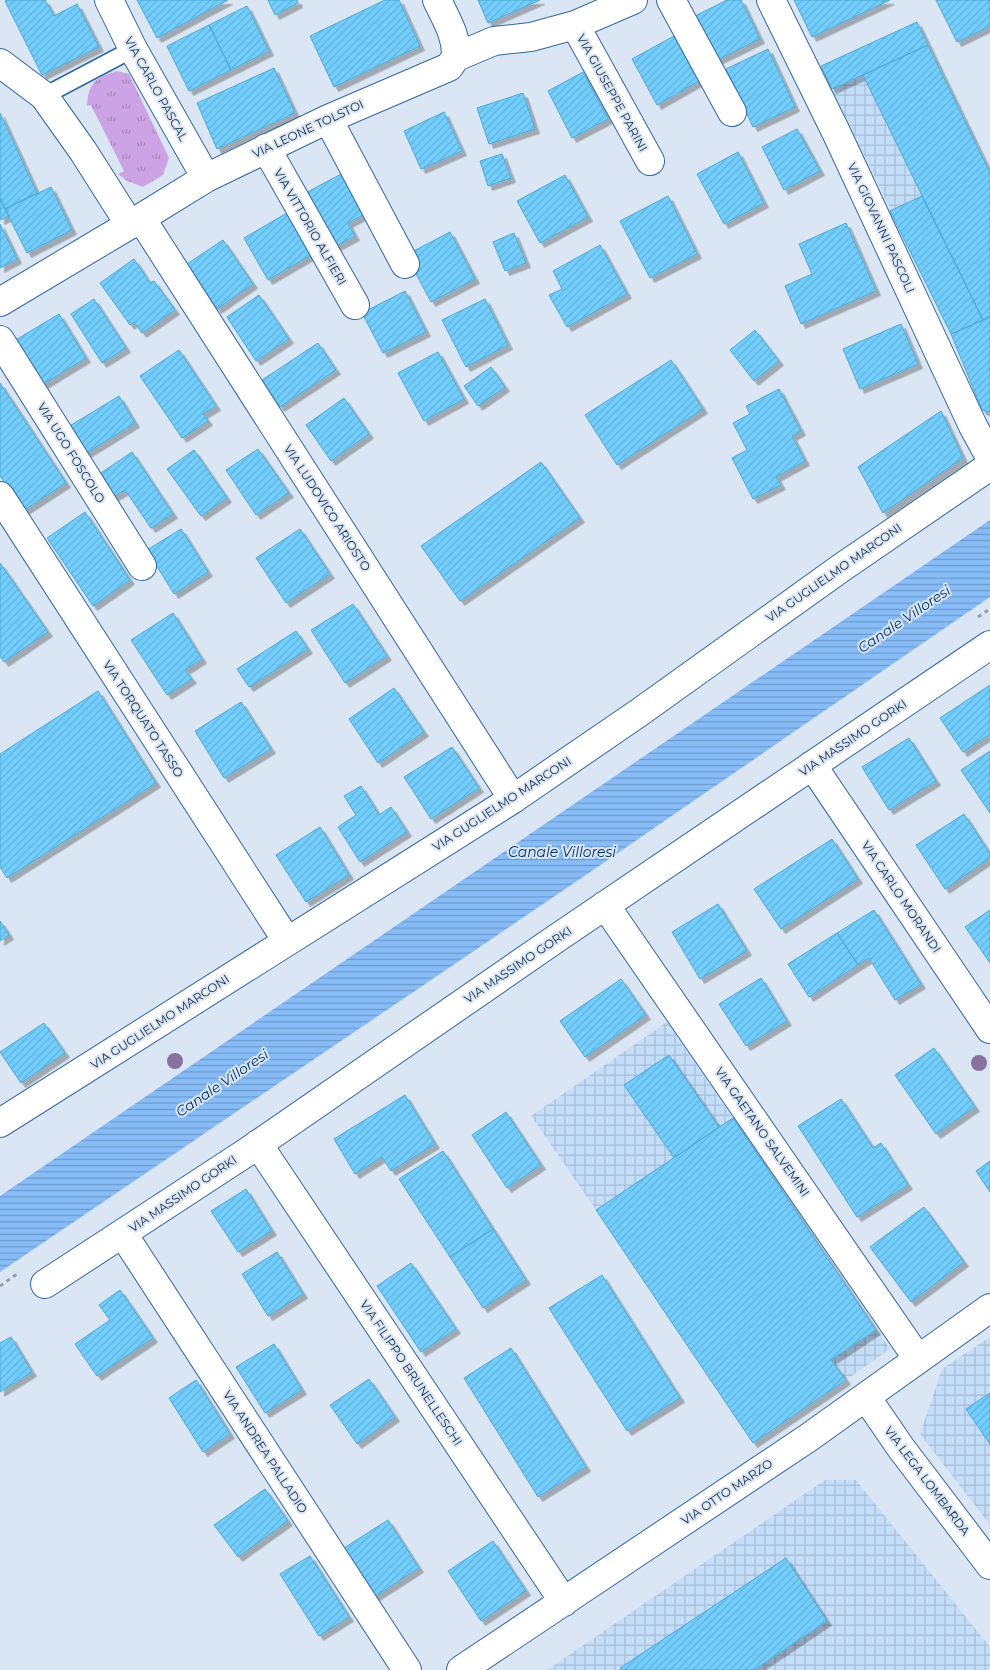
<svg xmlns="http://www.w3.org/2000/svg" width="990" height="1670" font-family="Montserrat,sans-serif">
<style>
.industrial{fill:url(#industrial-grid)}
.grass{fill:url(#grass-tufts)}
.water{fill:url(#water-rules)}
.building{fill:url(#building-hatch);stroke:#4ca9d5;filter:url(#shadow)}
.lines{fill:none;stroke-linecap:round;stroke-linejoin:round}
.lane-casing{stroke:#3067a1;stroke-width:19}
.street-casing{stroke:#3067a1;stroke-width:30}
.secondary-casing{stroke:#3067a1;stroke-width:30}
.path{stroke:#91a1b2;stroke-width:3;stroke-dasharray:4 4;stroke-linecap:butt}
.lane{stroke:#fff;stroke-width:16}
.street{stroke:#fff;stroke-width:28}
.secondary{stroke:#fff;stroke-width:28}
.tree{fill:#86719f}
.labels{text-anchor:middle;stroke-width:4;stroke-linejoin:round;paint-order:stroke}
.street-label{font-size:12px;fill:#132a43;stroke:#dae6f3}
.water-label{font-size:14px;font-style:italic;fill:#033563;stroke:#dae6f3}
</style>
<defs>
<pattern id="industrial-grid" width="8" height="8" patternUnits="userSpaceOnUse" patternTransform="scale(1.25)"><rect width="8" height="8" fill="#c4ddf9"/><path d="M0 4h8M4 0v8" fill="none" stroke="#a8bed7"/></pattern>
<pattern id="grass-tufts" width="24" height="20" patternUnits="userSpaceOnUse" patternTransform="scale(1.25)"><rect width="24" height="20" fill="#cca4e5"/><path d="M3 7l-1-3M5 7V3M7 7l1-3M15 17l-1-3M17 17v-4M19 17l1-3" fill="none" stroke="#a486bb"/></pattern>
<pattern id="water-rules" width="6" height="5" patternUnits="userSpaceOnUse" patternTransform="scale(1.25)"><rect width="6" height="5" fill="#87bcf7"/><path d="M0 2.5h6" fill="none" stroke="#6d99ca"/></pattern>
<pattern id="building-hatch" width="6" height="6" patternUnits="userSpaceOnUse" patternTransform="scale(1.25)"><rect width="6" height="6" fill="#72cefc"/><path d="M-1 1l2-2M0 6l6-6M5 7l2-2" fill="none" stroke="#62b1d9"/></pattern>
<filter id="shadow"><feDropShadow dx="4.5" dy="4.5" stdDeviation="0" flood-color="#0004"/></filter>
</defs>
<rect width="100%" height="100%" fill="#dae6f3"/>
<path class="industrial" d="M928,45l62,128v239l-8,-2 -31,-76 -119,-245z
M667,1022l223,327 -44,31 -250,-170 -65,-94z
M990,1337v188l-70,-91 22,-65z
M825,1480h31l134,167v23h-443z"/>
<path class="grass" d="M117,71l12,3 40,84 -6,17 -20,12 -16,-6 -9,-7 6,-3 -33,-66 -4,1c1,-23 9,-29 30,-35z"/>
<path class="water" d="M990,520v77l-407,280 -583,395v-76z"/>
<path class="building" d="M8,0h37l9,16 23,-12 22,43 -57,28 -37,-74z
M137,0h91l-71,38z
M268,0h29l1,3 -23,12z
M385,0h14l21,46 -86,41 -24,-51z
M478,0h62l-52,23z
M727,0h14l19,39 -49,24 -22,-44z
M794,0h96l-78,37z
M936,0h54v26l-33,16z
M247,6l22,45 -38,19 -22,-45z
M917,22l11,23 -96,44 -11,-23z
M209,25l22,45 -42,21 -22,-45z
M674,36l25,45 -42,24 -25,-46z
M928,45l62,128v144l-7,3 -120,-245z
M768,49l27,58 -42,20 -27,-58z
M274,68l21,45 -78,36 -20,-46z
M583,72l25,47 -36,19 -24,-47z
M523,93l12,36 -46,15 -12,-36z
M444,112l18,39 -41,18 -17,-38z
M0,113l37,80 -32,16 -5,-11z
M797,129l23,42 -36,19 -22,-43z
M738,152l26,51 -40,21 -27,-50z
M502,154l9,24 -23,8 -8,-25z
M343,173l22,41 -17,9 7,13 -24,13 -29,-54z
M565,175l23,42 -48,26 -23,-42z
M51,187l21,43 -45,23 -22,-44z
M668,196l29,58 -47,24 -30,-57z
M922,196l61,124 -32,14 -61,-123z
M0,198l9,18 -9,4z
M287,213l24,42 -43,25 -24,-42z
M846,223l30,68 -75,33 -16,-38 27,-12 -13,-30z
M0,224l17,35 -17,9z
M450,232l25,47 -44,23 -25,-47z
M514,233l12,30 -21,8 -12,-29z
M223,240l30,44 -36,25 -30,-45z
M600,245l27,49 -60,33 -18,-32 13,-6 -9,-18z
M134,259l16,24 4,-2 21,29 -33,23 -8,-11 -4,3 -30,-42z
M405,291l21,41 -43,21 -21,-40z
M259,295l30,44 -33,22 -29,-44z
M94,299l32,49 -24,15 -31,-49z
M485,299l23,46 -42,22 -24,-47z
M59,314l27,44 -44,27 -28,-44z
M990,317v95l-8,-2 -31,-76z
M901,324l17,40 -58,25 -17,-40z
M755,330l24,31 -25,20 -24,-31z
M318,343l18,27 -56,37 -18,-27z
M179,350l37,56 -13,8 5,7 -26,17 -42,-62z
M438,352l26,47 -40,22 -26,-48z
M671,360l32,49 -86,56 -32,-50z
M491,367l14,20 -27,19 -14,-20z
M0,383l66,100 -43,28 -23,-35z
M779,389l22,42 -9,5 13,25 -29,16 5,8 -28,14 -21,-41 15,-8 -14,-27 17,-9 -4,-8z
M119,396l16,27 -50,31 -17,-27z
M344,398l25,36 -38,27 -25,-36z
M941,411l22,47 -80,55 -25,-46z
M258,449l31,44 -33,22 -30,-45z
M194,450l33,48 -26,18 -34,-47z
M132,452l41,62 -22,14 -26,-38 -12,7 -15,-22z
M541,462l39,56 -120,83 -39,-55z
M85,512l45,68 -37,26 -46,-68z
M181,529l27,43 -34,22 -27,-44z
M300,529l30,45 -44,29 -30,-45z
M0,563l48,69 -44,30 -4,-6z
M353,604l34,52 -42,27 -34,-53z
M173,613l29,46 -17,11 7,9 -25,16 -36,-55z
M296,631l12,18 -59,38 -12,-18z
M990,685v49l-27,18 -23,-34z
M394,688l30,44 -46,31 -29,-44z
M98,691l58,92 -149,95 -7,-11v-113z
M241,702l30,47 -47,29 -29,-47z
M909,738l27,43 -47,29 -27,-43z
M452,747l27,41 -48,31 -27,-42z
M990,751v62l-29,-43z
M361,786l18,29 12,-8 16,25 -47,30 -22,-35 18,-12 -12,-19z
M964,814l26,40v4l-45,31 -29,-44z
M320,827l29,48 -43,27 -30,-47z
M832,839l26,40 -77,50 -27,-40z
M718,904l29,47 -47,28 -28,-47z
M874,910l47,74 -26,16 -26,-42 -11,7 -21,-32z
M990,910v53l-25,-36z
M0,921l9,14 -9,6z
M837,933l21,32 -49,32 -21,-33z
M761,978l26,43 -41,25 -27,-42z
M621,979l25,36 -61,42 -25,-36z
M44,1023l21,30 -44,30 -21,-31z
M934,1048l41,59 -39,27 -41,-59z
M669,1055l50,72 -45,31 -50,-73z
M405,1095l30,49 -44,27 -9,-14 -27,17 -21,-35z
M841,1099l32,49 8,-5 27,42 -51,32 -59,-91z
M506,1112l35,53 -34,23 -35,-53z
M733,1118l143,212 -45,30 15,20 -93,63 -157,-233z
M443,1151l50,78 -43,28 -51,-78z
M990,1161v31l-14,-21z
M246,1189l26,42 -34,21 -27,-41z
M924,1207l40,55 -53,40 -41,-55z
M493,1229l33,51 -43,28 -33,-51z
M277,1252l26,42 -35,22 -26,-42z
M411,1263l45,66 -35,23 -44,-66z
M602,1275l78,123 -53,33 -78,-123z
M120,1290l33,48 -56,38 -22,-32 35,-24 -11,-15z
M11,1337l21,35 -32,20v-49z
M274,1344l28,46 -37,23 -29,-46z
M511,1348l75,119 -48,30 -74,-119z
M369,1379l26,38 -38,27 -27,-39z
M196,1380l34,54 -27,18 -34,-54z
M990,1393v51l-24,-35z
M265,1489l23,32 -50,36 -24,-32z
M388,1520l31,48 -45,29 -30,-49z
M493,1541l33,50 -45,30 -33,-50z
M310,1556l39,61 -30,19 -39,-62z
M786,1558l41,63 -73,49h-133l-1,-2z"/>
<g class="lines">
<defs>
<path id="lane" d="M44,96l89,-47"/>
<path id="street" d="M109,0l24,49 73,129
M437,0c9,19 20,36 19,57
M671,0l61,112
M771,0l65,132 137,294 17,31
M575,25l75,136
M0,63l44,33 39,55 47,74
M328,119l77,145
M266,148l89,157
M141,218l372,581
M0,302l141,-84 65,-40 122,-59 121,-52 7,-10 38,-16 37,-4 44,-12 58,-25
M0,340l142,226
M0,496l287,445
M812,765l178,264
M605,905l313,454
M258,1144l306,458
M123,1234l284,436
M45,1284l202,-132 310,-214 433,-293
M866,1397l35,51 89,117
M461,1670l347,-232 182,-130"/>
<path id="secondary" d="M0,1123l513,-324 127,-87 201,-144 149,-102"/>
</defs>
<use href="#lane" class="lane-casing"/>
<use href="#street" class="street-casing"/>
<use href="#secondary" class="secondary-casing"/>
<path class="path" d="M978,617l12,-8
M0,1286l17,-12"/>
<use href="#lane" class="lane"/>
<use href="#street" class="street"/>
<use href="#secondary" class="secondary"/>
</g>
<g class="tree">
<circle cx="175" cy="1061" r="8"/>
<circle cx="979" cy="1063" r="8"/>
</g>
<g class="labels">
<g class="street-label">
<text transform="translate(156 89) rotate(61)" y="4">VIA CARLO PASCAL</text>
<text transform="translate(612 93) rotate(61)" y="4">VIA GIUSEPPE PARINI</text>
<text transform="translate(308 129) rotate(-25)" y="4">VIA LEONE TOLSTOI</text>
<text transform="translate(310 227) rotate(60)" y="4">VIA VITTORIO ALFIERI</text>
<text transform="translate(881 228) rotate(65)" y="4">VIA GIOVANNI PASCOLI</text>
<text transform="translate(71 453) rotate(58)" y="4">VIA UGO FOSCOLO</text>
<text transform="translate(327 508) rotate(57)" y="4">VIA LUDOVICO ARIOSTO</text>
<text transform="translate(834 573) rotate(-35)" y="4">VIA GUGLIELMO MARCONI</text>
<text transform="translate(143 719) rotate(57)" y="4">VIA TORQUATO TASSO</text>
<text transform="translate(853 738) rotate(-34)" y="4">VIA MASSIMO GORKI</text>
<text transform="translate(502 804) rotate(-33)" y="4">VIA GUGLIELMO MARCONI</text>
<text transform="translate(901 897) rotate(56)" y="4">VIA CARLO MORANDI</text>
<text transform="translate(518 965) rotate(-34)" y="4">VIA MASSIMO GORKI</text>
<text transform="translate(160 1022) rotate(-33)" y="4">VIA GUGLIELMO MARCONI</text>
<text transform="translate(762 1132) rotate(55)" y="4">VIA GAETANO SALVEMINI</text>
<text transform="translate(183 1194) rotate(-34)" y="4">VIA MASSIMO GORKI</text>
<text transform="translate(411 1373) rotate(56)" y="4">VIA FILIPPO BRUNELLESCHI</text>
<text transform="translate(265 1452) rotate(57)" y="4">VIA ANDREA PALLADIO</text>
<text transform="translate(927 1481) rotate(53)" y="4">VIA LEGA LOMBARDA</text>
<text transform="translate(727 1492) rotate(-34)" y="4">VIA OTTO MARZO</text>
</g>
<g class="water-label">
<text transform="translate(904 619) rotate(-34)" y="5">Canale Villoresi</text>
<text x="562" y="857">Canale Villoresi</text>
<text transform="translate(222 1083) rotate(-34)" y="5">Canale Villoresi</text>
</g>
</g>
</svg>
